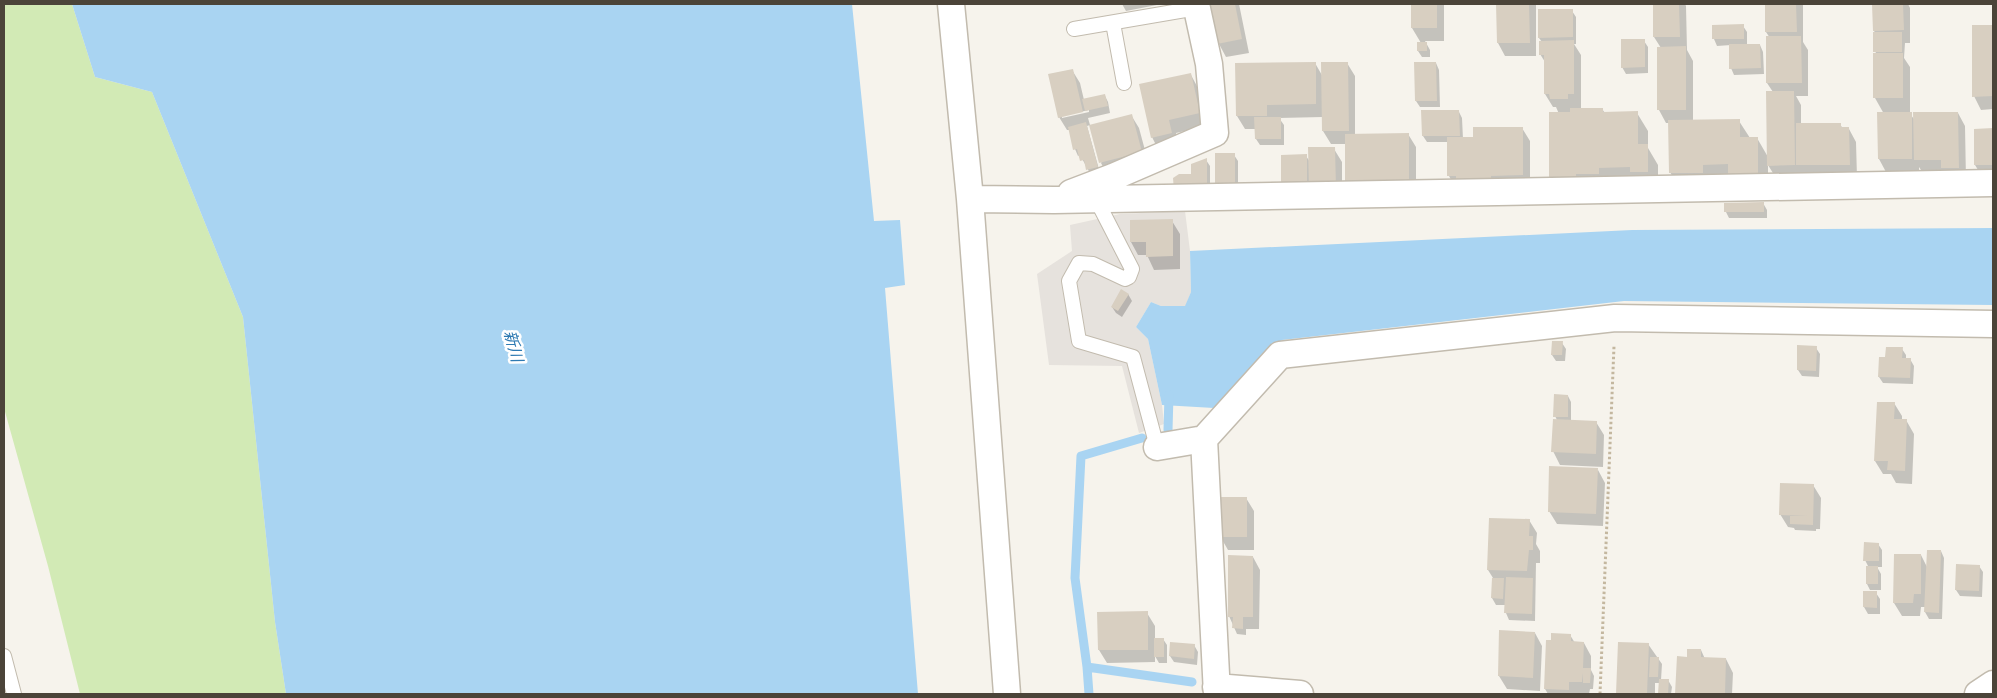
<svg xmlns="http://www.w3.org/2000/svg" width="1997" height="698" font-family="'Fira Sans Condensed','Noto Sans JP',sans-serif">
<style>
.industrial{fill:#e6e2dd}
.green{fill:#d2eab5}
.water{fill:#a9d4f2}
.shadow{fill:#0003;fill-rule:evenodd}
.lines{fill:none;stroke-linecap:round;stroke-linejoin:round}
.stream{stroke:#a9d4f2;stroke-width:9}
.building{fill:#d8cfc1}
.lane-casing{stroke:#c2bbae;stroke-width:16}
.street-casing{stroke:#c2bbae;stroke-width:29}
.path{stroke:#c4b79f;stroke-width:3;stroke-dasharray:2.5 2.5;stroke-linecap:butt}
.lane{stroke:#fff;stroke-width:14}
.street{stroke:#fff;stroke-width:26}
.labels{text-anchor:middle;stroke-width:5;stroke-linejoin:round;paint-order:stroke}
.water-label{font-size:16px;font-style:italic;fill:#2e7ab2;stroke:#fff}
</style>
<rect width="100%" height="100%" fill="#f6f3ec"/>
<path class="industrial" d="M1185,211l5,40 1,41 -6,15 -24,-1 -10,-4 -15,25 12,12 14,66 2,19 -25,9 -17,-67 -73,-1 -12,-91 35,-23 -2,-26 50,-11z"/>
<path class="green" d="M4,4h68l23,73 57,15 91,225 32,305 11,72h-206l-32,-128 -44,-158z"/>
<path class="water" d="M72,4h780l22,217 26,-1 5,65 -20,3 33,406h-632l-11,-72 -32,-305 -91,-225 -57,-15z
M1993,228v77l-369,-4 -342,39 -68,68 -52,-3 -14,-66 -12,-12 15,-25 10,4h24l6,-14 -1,-41 442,-21z"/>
<path class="shadow" d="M1122,4h40l-36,7z
M1211,4h28l10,49 -23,4 -7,-13z
M1412,4h32v37h-19l5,9v7h-8l-4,-6 3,-8 -9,-15z
M1497,4h39v52h-31l-7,-13z
M1654,4h31l1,2 1,44 6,11v60h46l11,17h7l11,19 5,-65 -6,-9 3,-45 -4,-6v-28h37v38l5,8v46h-12l5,9v20l39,-1 3,5h6l7,13 1,35 -52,1 -3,-6v6h-26l-8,-13v28l-87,-2 -11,-19v-49h-4l-7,-13 2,-62 -7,-11z
M1874,4h34l2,4v35h-5l-1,15 6,9v47l4,5 44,-6 7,13 1,54 -43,-7 -4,-6v5h-33l-7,-13 -1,-45h6l-9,-16 1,-64 -2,-3z
M1572,11l4,6v27h-2l7,11v54h21l3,4h32l11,18v17l10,17v25l-97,8 -2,-84 -3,-7h-3l-8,-13v-32l-5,-8 2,-12 -3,-4z
M1714,26h29l4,6v13h13l3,7 1,22 -30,1 -3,-7v-23l-14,1 -3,-7z
M1973,26h20v83l-12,1 -7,-14z
M1644,41l4,6v26l-22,1 -4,-7z
M1315,63l8,14 24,-14 8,13v59l53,-1 8,13v47l-70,-50h-15l-8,-13v-14l-44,1 5,7v20h-24l-4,-6v-10h-11l-8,-13z
M1436,63l3,7 1,37h-20l-4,-6z
M1072,70l8,13 4,17 21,-4 3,6 2,11 -22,5 2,7 -3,1 13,47 -9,2 -11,-20 -2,1 -3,-7 -5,-19h-3l-8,-13zM1089,110v2l-27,6v-2z
M1191,75l7,13 9,38 -31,7 3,13 -20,5 -7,-14z
M1423,112h36l3,6 1,21h11l48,-11 8,13v47l-74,1 -7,-13v-34h-22l-4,-6z
M1131,115l8,13 10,37 -41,11 -7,-13z
M1975,130h18v48h-10l-8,-13z
M1334,149l8,13v38l-24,1 -36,-45h24l4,6z
M1234,155l4,6v29h-18z
M1206,160l4,6v31l-18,-22z
M1763,203l4,7v8h-38l-3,-6z
M1131,221h41l8,13v35l-26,1 -7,-15h-9l-7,-13z
M1128,294l4,7 -10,16 -6,-4 -4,-6z
M1562,343l4,6 -1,12h-9l-4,-6z
M1816,348l4,6 -1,23 -17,-1 -4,-6z
M1902,349l4,6v4h4l4,7 -1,18 -30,-1 -4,-6 8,-19z
M1568,396l3,6v19l25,1 8,13 -1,32 -43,-2 -7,-14 4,-31 -2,-4z
M1894,403l8,13v4h4l8,14 -2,50 -16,-1 -5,-9h-8l-8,-13z
M1598,470l7,13 -2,43 -46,-2 -8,-13z
M1813,485l8,13 -1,31h-4v2l-21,-1 -1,-2 -6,-1 -8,-13z
M1246,498l8,13v39h-26l-8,-14z
M1529,520l8,13 -1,11 4,7v12h-4l-1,58 -26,-1 -3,-7v-8h-10l-4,-7 1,-20 -5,-8z
M1878,544l4,6v17h-5l4,7v16h-11l-3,-6 2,-16 -4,-8z
M1941,551l3,7 -2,61h-13l-4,-7 1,-5h-5l-1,9h-18l-8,-13 1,-48h26l6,12z
M1253,557l7,13 -1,59h-13v6l-9,-1 -8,-18z
M1957,566h22l4,6 -1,25 -22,-1 -4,-6z
M1865,593h11l4,6v15h-12l-4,-7z
M1147,613l8,13v13h8l4,6v18h-8l-4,-7v6l-48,1 -8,-13z
M1535,633l7,13 -2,45 -33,-2 -8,-13z
M1570,635l5,8h9l7,13v14l3,6 -1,13h-3l-1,5h-41l-3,-5z
M1619,643l29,1 14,20 -1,16h7l4,7 -1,7h-12l1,-11h-5v11h-38z
M1194,645l4,7 -1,13 -23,-3 -4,-6z
M1701,650l4,9h21l7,14 -1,21h-56l2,-36h10z"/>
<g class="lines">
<path class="stream" d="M1168,430l1,-35
M1087,667l105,15
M1089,694l-2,-27 -12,-89 6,-122 61,-18"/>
</g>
<path class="building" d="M1209,4h26l7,35 -25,5z
M1411,4h26v24h-26z
M1496,4h33l1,39h-33z
M1653,4h26l1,33h-27z
M1765,4h31l1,28h-32z
M1872,4h31l1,26 -31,1z
M1538,9h35v28l-35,1z
M1744,24v15h-32v-14z
M1972,25h21v71l-21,1z
M1873,32h29v20h-29z
M1766,36h35l1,47h-36z
M1621,39h24v28l-24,1z
M1574,40v54h-6v5h-18l-1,-5h-5v-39h-5v-14z
M1417,42h10v9h-10z
M1729,44h31l1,24 -32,1z
M1686,46v64h-29v-63z
M1873,53h30v45h-30z
M1316,62v42l-49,1v11h-31l-1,-53z
M1321,62h27l1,69h-27z
M1414,62h22l1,39h-22z
M1073,69l10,43 -25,6 -10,-44z
M1191,73l9,40 -31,7 3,13 -21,5 -12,-54z
M1766,91h28l1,74 -28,1z
M1105,94l3,12 -23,5 -3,-12z
M1570,108h33v4l35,-1v33h10v28h-18v-5l-31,1v6h-23v6h-27v-68h21z
M1421,110h38l1,26h-38z
M1877,112h35v47h-34z
M1913,112h45l1,56h-18v-8h-27z
M1132,114l10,38 -43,11 -10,-38z
M1254,117h27v22h-26z
M1740,119v18h18v38h-30v-11l-25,1v8h-34l-1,-53z
M1086,122l12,45 -12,3 -2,-10 -4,1 -3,-12 -4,1 -5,-23z
M1796,123h45v4h8l1,38h-54z
M1473,127h50v48l-32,1v6h-35v-6h-9v-39h26z
M1993,128v37h-19v-36z
M1409,133v49l-64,1v-49z
M1308,147h27l1,41h-27z
M1215,153h20v31h-20z
M1307,154v34l-26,1v-34z
M1207,158v33h-33l-1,-13 6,-4h12v-10z
M1764,202v10h-40v-9z
M1173,219v37l-27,1v-15h-16v-22z
M1121,289l8,5 -11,17 -7,-4z
M1552,341h11l-1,14h-11z
M1797,345l20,1 -1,25 -19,-1z
M1886,347h17l-1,11h9l-1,20 -32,-1 1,-20h6z
M1554,394l14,1v22h-15z
M1877,402h18l-1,17h13l-2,52 -18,-1 1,-9h-14z
M1553,419l44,2 -1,33 -45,-2z
M1549,466l49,2 -2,46 -48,-2z
M1780,483l34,1 -1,41 -23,-1v-8h17l-28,-1z
M1219,497h28v40h-28z
M1489,518l41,1 -1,17h4v14h-4l-2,21 -40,-1z
M1864,542l15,1v18h-16z
M1927,550h14l-2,63 -15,-1z
M1894,554h27v40h-7l-1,9h-20z
M1228,555l25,1v61h-10v12l-11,-1 1,-11h-5z
M1956,564l24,1 -1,26 -24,-1z
M1866,566h12v18h-12z
M1506,577l27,1 -1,36 -28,-1z
M1492,578h12l-1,21 -12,-1z
M1863,591h14v17l-14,-1z
M1148,611v39h-50l-1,-38z
M1499,630l36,2 -2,46 -35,-2z
M1551,633l20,1v7l13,1 -1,26h8l-1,15h-7v-10l-1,9h-13v8l-25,-1 2,-49h5z
M1154,638h10v19h-10z
M1170,642l25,2 -1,15 -25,-3z
M1618,642l31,1 -2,51h-31z
M1687,649h14v8l25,1 -1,36h-50l2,-38 10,1z
M1650,657h9l-1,20h-9z
M1659,679h10l-1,15h-10z"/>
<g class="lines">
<defs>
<path id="lane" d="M1113,23l11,60
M1074,29l123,-21
M1096,199l36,70 -3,8 -4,2 -32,-15 -14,-1 -10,18 10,60 54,16 24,90
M4,656l10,38"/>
<path id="street" d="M951,4l19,195 37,495
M1071,193l42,-16 102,-44 -6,-69 -13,-60
M970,199l84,1 939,-17
M1204,439l13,255
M1157,447l47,-8 76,-84 335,-37 378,6
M1216,687l84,7
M1978,694l15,-10"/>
</defs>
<use href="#lane" class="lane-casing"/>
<use href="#street" class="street-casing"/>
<path class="path" d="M1600,694l14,-348"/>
<use href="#lane" class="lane"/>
<use href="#street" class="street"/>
</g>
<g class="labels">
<g class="water-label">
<text transform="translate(514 346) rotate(75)" y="6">新川</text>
</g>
</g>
<rect width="1997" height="698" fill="none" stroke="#4b4439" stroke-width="10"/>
</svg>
